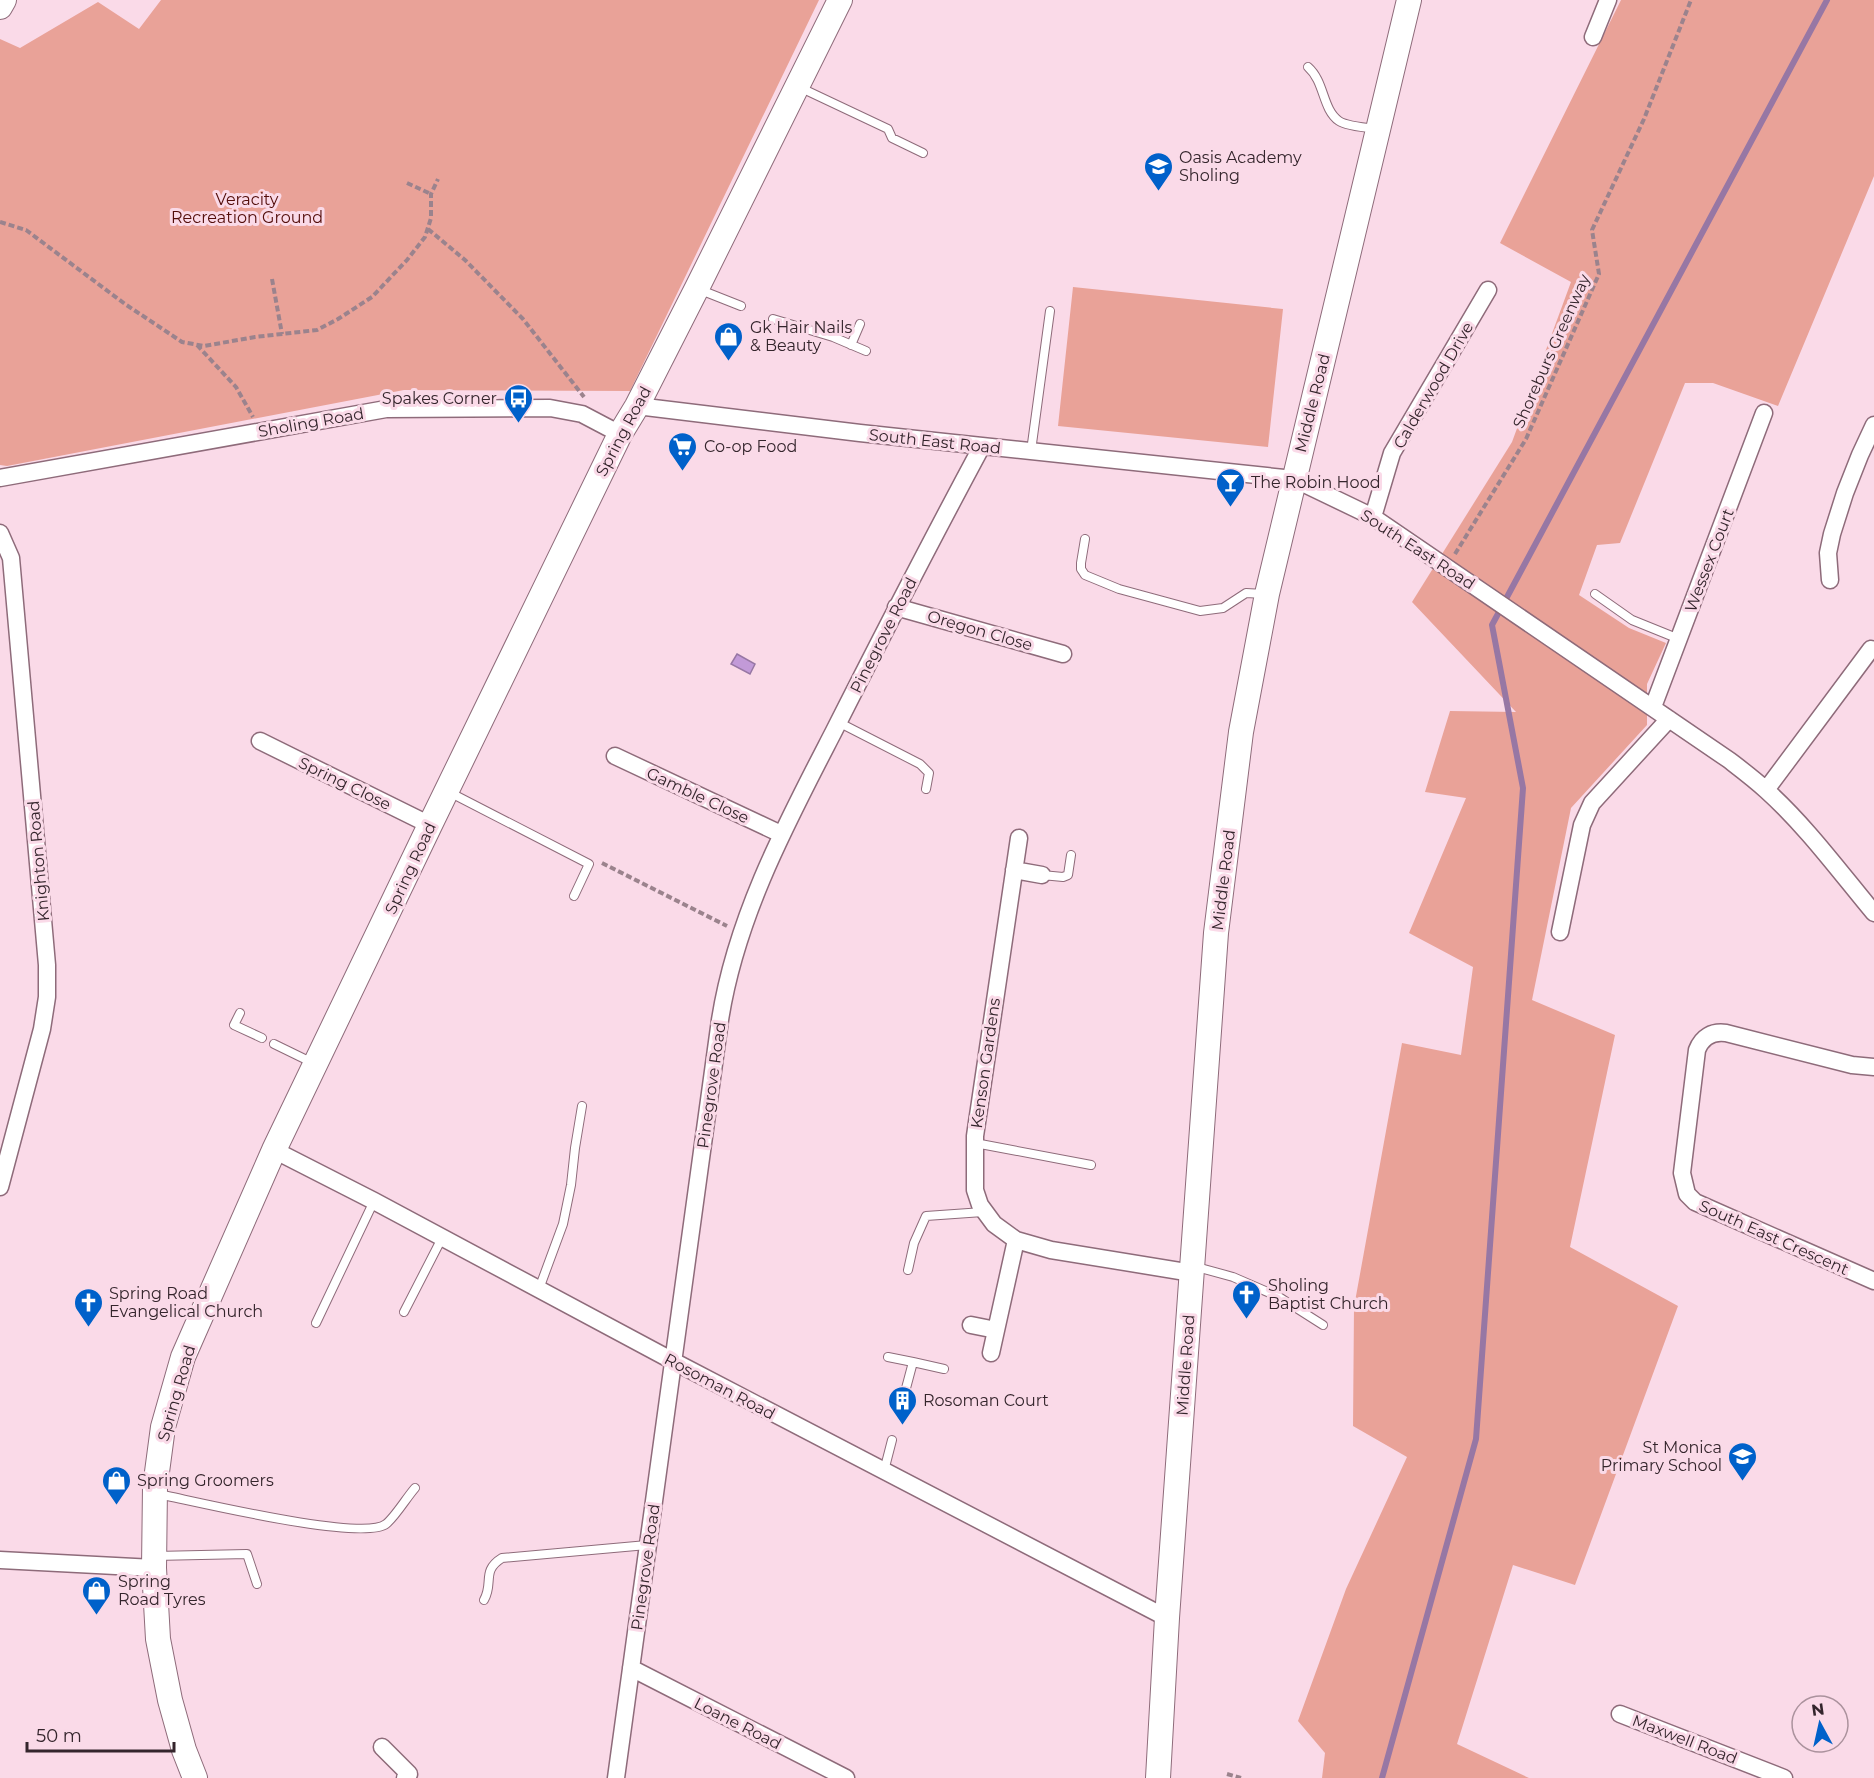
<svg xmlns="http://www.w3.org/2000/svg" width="1874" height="1778" font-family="Montserrat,sans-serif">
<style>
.green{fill:#e9a298}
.water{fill:#c29ad8;stroke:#9777a4;stroke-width:1.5}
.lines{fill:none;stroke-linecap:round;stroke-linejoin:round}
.stream{stroke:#9777a4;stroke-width:6}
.lane-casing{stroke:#8e6b7a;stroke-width:10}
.street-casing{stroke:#8e6b7a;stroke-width:19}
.secondary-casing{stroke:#8e6b7a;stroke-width:26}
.path{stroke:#9b838d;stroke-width:4;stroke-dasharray:6 3;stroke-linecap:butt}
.lane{stroke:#fff;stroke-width:8}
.street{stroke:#fff;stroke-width:16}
.secondary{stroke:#fff;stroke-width:24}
.labels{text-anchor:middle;stroke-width:6;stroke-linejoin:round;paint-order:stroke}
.poi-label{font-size:16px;fill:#34252c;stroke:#fadae8;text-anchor:start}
.park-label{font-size:16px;fill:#520c09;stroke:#fadae8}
.street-label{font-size:16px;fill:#34252c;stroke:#fadae8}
</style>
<rect width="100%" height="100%" fill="#fadae8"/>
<path class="green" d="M161,0h658l-189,391 -226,-1 -397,76 -7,-1v-426l20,9 78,-46 41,27z
M1621,0h253v176l-96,230 -65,-23h-28l-65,160 -23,2 -18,50 50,33 37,15 -19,41v41l-76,83 -39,192 83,35 -45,212 108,59 -103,279 -62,-20 -56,179 72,34h-207l3,-25 -27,-32 48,-132 61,-132 -54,-31 1,-119 48,-264 59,12 12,-88 -64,-34 57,-135 -41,-6 25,-81 66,1 -104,-110 100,-160 59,-160 -71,-39z
M1073,287l210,22 -15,138 -210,-21z"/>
<path class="water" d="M737,654l18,10 -5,10 -19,-10z"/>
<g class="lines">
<path class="stream" d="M1382,1778l94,-339 47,-651 -31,-163 335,-625"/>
<defs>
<path id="lane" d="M1308,67c17,15 14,42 31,54 7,5 29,7 38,8
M799,87l89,42 4,9 31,15
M698,289l43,17
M773,319l60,18 33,14
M851,345l9,-21
M1031,451l19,-140
M1085,539l-4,24v6l4,6 34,14 81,22 23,-3 23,-15 18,1
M1595,594l37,26 47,19
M838,722l82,42 9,9 -3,16
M447,791l142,73 -15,32
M1042,875l21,2 5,-2 3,-20
M240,1013l-6,12 28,13
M274,1044l39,19
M975,1143l116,22
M1193,1266l40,11 46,20 44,28
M908,1270l6,-27 12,-27 57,-4
M539,1289l24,-65 8,-39 4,-37 7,-42
M404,1312l38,-74
M316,1323l58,-122
M888,1357l25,5
M901,1407l12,-45 31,7
M884,1471l8,-31
M158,1494c36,7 204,48 228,30 9,-7 21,-27 29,-36
M155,1556l92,-2 10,30
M484,1600c10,-17 -3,-29 18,-42l145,-13"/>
<path id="street" d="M1593,37l15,-37
M637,406l223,27 434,46 79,38 356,243c13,10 25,19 37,30 40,36 73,81 108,123
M0,478l386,-69 164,-1 32,6 38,20
M1373,517l19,-64 96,-163
M0,533l11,25 36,407v32l-5,32 -42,158
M1830,580l-2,-27 4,-19 13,-41 15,-38 14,-30
M896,607l167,47
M1653,707l111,-294
M260,741l170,84
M615,756l166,78
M1766,790l105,-141
M1019,838l-44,298v54l5,15 14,19 22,16 35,10 141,23
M1014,870l28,5
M1560,932l22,-107 10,-22 77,-84
M1874,1067l-22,-2 -126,-32c-14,-2 -24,4 -29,17l-15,123 5,21 8,8 179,79
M274,1150l100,51 299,160 494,257
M971,1325l25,5
M991,1353l25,-113
M0,1560l154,8
M631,1668l215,110
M1620,1714l164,64
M382,1747l27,27 -4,4
M616,1778l104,-758c16,-103 66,-196 113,-287 49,-97 98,-192 149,-287"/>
<path id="secondary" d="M0,7l4,-7
M195,1778l-11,-28 -14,-50 -12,-61 -4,-71 1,-81 8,-60 20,-70 91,-207 156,-325 190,-391 17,-28 60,-118 143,-288
M1158,1778l9,-160 49,-685 25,-201 26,-138 142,-594"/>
</defs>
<use href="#lane" class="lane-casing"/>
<use href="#street" class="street-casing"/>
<use href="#secondary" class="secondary-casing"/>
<path class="path" d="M407,183l24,11
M0,222l26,8 99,74 57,38 22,4 51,-9 62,-7 21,-11 34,-22 35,-37 18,-23 6,-19v-24l7,-15
M428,229l37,31 58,59 61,78
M272,279l10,55
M197,345l39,42 17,30
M1455,554l71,-115 73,-165 -7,-44 52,-111 47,-119
M602,863l125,63
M1227,1774l14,4"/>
<use href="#lane" class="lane"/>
<use href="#street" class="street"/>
<use href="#secondary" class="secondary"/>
</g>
<defs>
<symbol id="school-pin" viewBox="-11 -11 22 30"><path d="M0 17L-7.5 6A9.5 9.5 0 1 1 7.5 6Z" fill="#0061ca" stroke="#fadae8"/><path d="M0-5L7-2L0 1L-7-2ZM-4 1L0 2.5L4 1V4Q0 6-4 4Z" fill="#fff"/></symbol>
<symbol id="shop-pin" viewBox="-11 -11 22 30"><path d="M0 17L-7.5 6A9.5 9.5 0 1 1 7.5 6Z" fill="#0061ca" stroke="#fadae8"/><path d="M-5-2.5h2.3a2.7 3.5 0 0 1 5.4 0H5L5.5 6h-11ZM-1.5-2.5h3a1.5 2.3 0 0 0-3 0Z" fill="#fff"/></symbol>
<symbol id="bus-pin" viewBox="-11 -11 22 30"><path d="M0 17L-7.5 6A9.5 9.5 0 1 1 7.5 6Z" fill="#0061ca" stroke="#fadae8"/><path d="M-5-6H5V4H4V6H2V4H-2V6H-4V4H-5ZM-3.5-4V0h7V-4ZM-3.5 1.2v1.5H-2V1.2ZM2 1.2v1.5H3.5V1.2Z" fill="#fff"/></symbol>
<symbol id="supermarket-pin" viewBox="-11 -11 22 30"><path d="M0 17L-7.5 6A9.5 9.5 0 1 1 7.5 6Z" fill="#0061ca" stroke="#fadae8"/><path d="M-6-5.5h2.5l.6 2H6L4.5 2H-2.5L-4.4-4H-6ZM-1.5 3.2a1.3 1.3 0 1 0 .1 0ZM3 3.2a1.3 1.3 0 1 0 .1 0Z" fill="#fff"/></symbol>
<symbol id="bar-pin" viewBox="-11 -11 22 30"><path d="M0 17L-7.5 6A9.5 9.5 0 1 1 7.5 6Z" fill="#0061ca" stroke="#fadae8"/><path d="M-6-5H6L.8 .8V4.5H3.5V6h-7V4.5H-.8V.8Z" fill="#fff"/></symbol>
<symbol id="church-pin" viewBox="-11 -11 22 30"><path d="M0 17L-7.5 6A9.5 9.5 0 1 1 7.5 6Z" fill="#0061ca" stroke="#fadae8"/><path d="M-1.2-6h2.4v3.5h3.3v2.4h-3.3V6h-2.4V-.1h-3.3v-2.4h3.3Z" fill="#fff"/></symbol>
<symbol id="building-pin" viewBox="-11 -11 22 30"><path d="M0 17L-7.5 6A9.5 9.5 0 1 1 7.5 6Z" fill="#0061ca" stroke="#fadae8"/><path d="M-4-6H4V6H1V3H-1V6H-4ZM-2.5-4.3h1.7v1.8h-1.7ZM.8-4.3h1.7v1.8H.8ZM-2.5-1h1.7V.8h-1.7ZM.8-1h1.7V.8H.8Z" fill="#fff"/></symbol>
</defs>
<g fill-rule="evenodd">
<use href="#school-pin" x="1142" y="150" width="33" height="45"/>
<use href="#shop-pin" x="712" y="320" width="33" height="45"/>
<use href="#bus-pin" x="502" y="382" width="33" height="45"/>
<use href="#supermarket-pin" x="666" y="430" width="33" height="45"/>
<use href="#bar-pin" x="1214" y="466" width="33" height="45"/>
<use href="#church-pin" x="1230" y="1278" width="33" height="45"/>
<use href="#church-pin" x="72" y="1286" width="33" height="45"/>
<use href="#building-pin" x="886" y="1384" width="33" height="45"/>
<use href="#school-pin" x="1726" y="1440" width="33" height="45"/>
<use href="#shop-pin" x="100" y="1464" width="33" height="45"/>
<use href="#shop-pin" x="80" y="1574" width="33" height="45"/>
</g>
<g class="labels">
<g class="poi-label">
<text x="1179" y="163">Oasis Academy<tspan x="1179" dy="18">Sholing</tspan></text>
<text x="750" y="333">Gk Hair Nails<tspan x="750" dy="18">&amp; Beauty</tspan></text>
<text x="497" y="404" text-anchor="end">Spakes Corner</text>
<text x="704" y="452">Co-op Food</text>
<text x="1251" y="488">The Robin Hood</text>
<text x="1268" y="1291">Sholing<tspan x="1268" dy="18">Baptist Church</tspan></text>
<text x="109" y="1299">Spring Road<tspan x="109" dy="18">Evangelical Church</tspan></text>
<text x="923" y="1406">Rosoman Court</text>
<text x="1722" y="1453" text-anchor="end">St Monica<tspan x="1722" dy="18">Primary School</tspan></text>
<text x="137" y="1486">Spring Groomers</text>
<text x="118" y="1587">Spring<tspan x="118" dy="18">Road Tyres</tspan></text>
</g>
<g class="park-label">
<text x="247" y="205">Veracity<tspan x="247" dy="18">Recreation Ground</tspan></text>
</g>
<g class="street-label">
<text transform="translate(1551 351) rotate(-66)" y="6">Shoreburs Greenway</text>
<text transform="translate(1433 385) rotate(-60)" y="6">Calderwood Drive</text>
<text transform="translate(1312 403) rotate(-76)" y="6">Middle Road</text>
<text transform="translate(311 422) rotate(-10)" y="6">Sholing Road</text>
<text transform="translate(623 431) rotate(-62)" y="6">Spring Road</text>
<text transform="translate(935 441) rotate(6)" y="6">South East Road</text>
<text transform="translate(1418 549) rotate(33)" y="6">South East Road</text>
<text transform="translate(1709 560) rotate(-69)" y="6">Wessex Court</text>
<text transform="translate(980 630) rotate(16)" y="6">Oregon Close</text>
<text transform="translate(883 635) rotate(-63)" y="6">Pinegrove Road</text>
<text transform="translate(345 783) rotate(26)" y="6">Spring Close</text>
<text transform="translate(698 795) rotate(25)" y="6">Gamble Close</text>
<text transform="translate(38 861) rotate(-95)" y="6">Knighton Road</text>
<text transform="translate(410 868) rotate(-65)" y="6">Spring Road</text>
<text transform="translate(1223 880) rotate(-83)" y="6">Middle Road</text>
<text transform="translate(985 1063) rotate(-82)" y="6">Kenson Gardens</text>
<text transform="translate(711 1085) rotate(-82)" y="6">Pinegrove Road</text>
<text transform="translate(1774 1237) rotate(24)" y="6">South East Crescent</text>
<text transform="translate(1185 1365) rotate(-86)" y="6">Middle Road</text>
<text transform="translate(720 1386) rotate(28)" y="6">Rosoman Road</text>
<text transform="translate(176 1393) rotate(-74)" y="6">Spring Road</text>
<text transform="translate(645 1567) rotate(-82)" y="6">Pinegrove Road</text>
<text transform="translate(738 1723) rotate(27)" y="6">Loane Road</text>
<text transform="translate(1685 1739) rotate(21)" y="6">Maxwell Road</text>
</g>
</g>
<g transform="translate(1820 1724) rotate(352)"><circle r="28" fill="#fadae8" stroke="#ab929d" stroke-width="1.5"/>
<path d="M0-4.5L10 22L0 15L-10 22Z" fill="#0061ca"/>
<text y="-9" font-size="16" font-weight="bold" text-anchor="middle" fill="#34252c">N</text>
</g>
<path d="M27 1742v9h147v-9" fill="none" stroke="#34252c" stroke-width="3"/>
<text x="36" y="1742" font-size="18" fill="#34252c" stroke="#fadae8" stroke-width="4.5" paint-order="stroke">50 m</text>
</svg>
